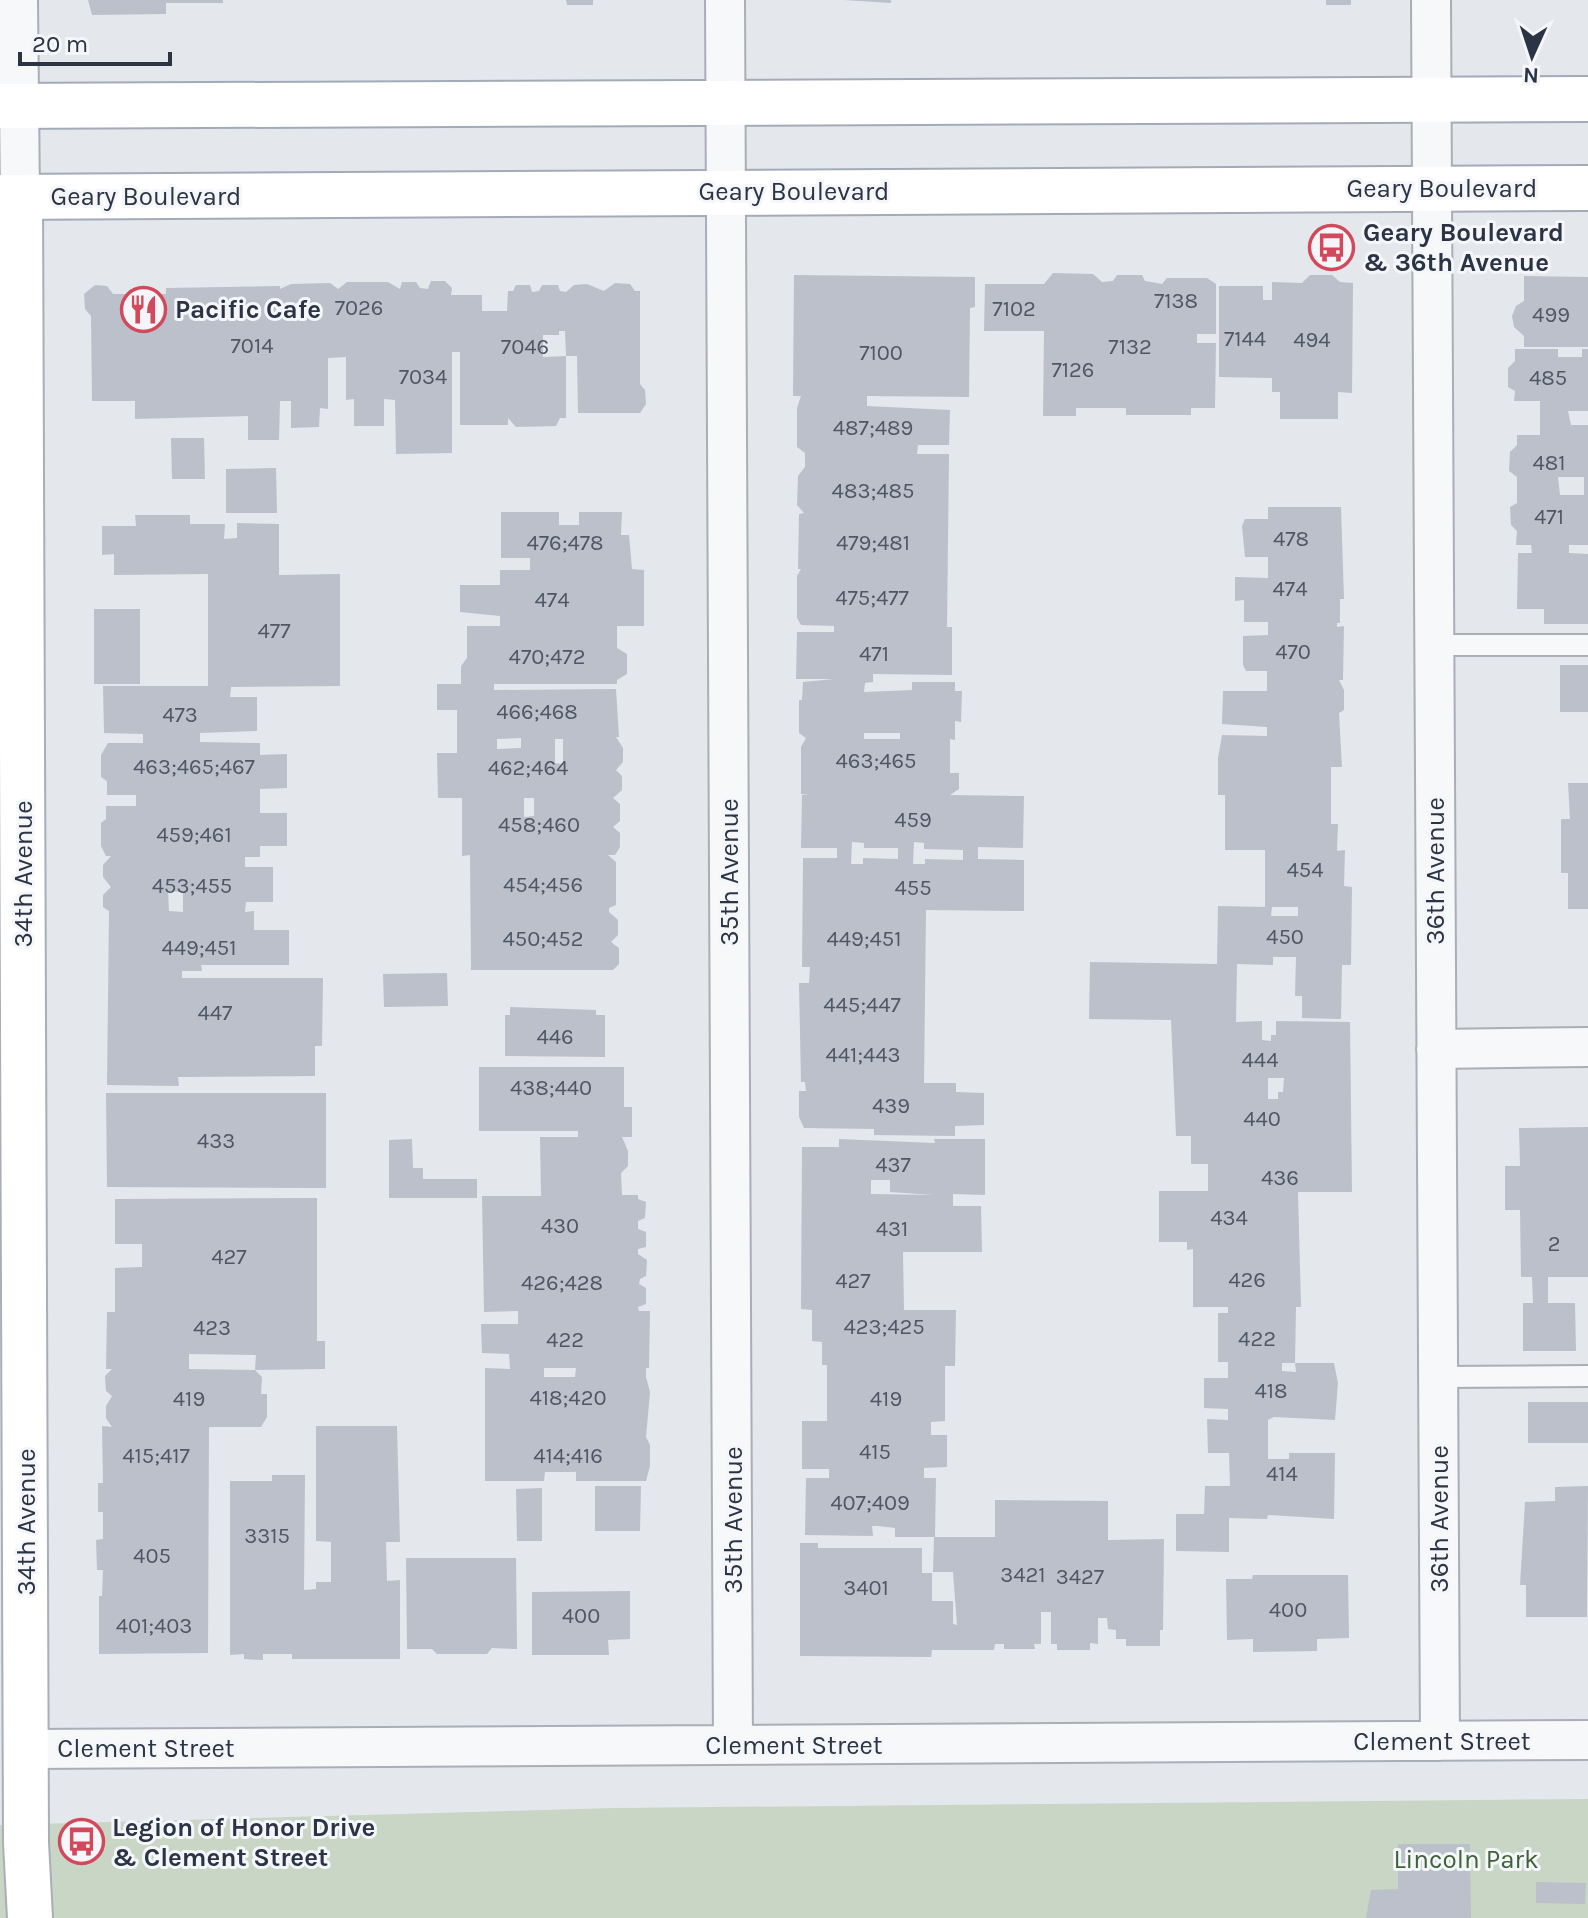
<svg xmlns="http://www.w3.org/2000/svg" width="1588" height="1918" font-family="Karla,sans-serif">
<style>
.green{fill:#c9d6c5}
.building{fill:#bbc0ca;fill-rule:evenodd}
.lines{fill:none;stroke-linecap:round;stroke-linejoin:round}
.lane-casing{stroke:#a9aeb7;stroke-width:24}
.street-casing{stroke:#a9aeb7;stroke-width:42}
.secondary-casing{stroke:#a9aeb7;stroke-width:48}
.primary-casing{stroke:#a3abb8;stroke-width:48}
.lane{stroke:#f7f8fa;stroke-width:20}
.street{stroke:#f7f8fa;stroke-width:38}
.secondary{stroke:#fff;stroke-width:44}
.primary{stroke:#fff;stroke-width:44}
.labels{text-anchor:middle;stroke-width:6;stroke-linejoin:round;paint-order:stroke}
.number-label{font-size:22px;fill:#4f5766}
.street-label{font-size:26px;fill:#2b3445;stroke:#f4f6f9}
.poi-label{font-size:26px;font-weight:bold;fill:#2b3445;stroke:#f4f6f9;text-anchor:start}
.park-label{font-size:26px;fill:#3f6138;stroke:#f4f6f9}
</style>
<rect width="100%" height="100%" fill="#e4e7ec"/>
<path class="green" d="M1588,1799v119h-1588v-93l614,-17z"/>
<path class="building" d="M88,0h135v3h-57v11l-74,1z
M566,0h27v5h-26z
M844,0h47v3z
M1326,0h25v5h-25z
M1053,273l40,1 9,8 11,-1 4,-6h25l3,6 17,3 5,-6h40l9,6v50h-19v9h19l-1,65h-24v7h-65v-7h-50v8h-33l1,-85h-60l1,-47h59z
M794,275l181,2v30l-5,1 -1,89 -102,-1v10l83,4 -1,35h-31l-1,9h32l-2,173h5v48l-79,-1v8l-8,1 -1,9 48,-2v-8h43v9h7l-1,31 -6,-1v19l-5,-1v34h9v16l-9,6 74,1 -1,52 -45,-1v12l46,1v51l-98,-1 -2,173h32v9l28,1v32l-29,1v10l-81,-1v-6l-70,-1 -5,-11v-26h7l-1,-9h-4l-2,-99h10l1,-16h-8l1,-109h34v-10h-36l1,-53 6,-1h-7v-47l5,-9 -7,-5v-33h3l1,-18 31,-3h-38l1,-47h37v-6l-33,-1 -4,-7v-42l4,-7h-3l1,-55 5,-1 -7,-8 1,-29 7,-9v-14l-8,-6v-39l4,-12h-8zM864,733h36v6h-36zM852,842l12,1v5h34v11l-35,-1v6h-12zM914,842l10,1v6l39,1v10l-38,-1v5h-12z
M1310,275h22l8,7 13,1 -1,110 -14,-1v27h-58v-27h-8v-14l-53,-1v-91h44v14h9v-18l30,1z
M1524,276l64,1v70h-64v-11l-10,-9 -2,-11 4,-10 8,-5z
M431,281h14l7,7 -1,7h31v16h25l1,-20h5l3,-6h14l2,7 7,-1 3,-6h16l2,6 6,1 8,-7 13,-1 17,7 11,-8 15,1 5,7h5v93l5,6 1,14 -6,9h-62l-1,-57h-11v62h-6l-4,8 -40,1 -8,-9v7h-48v-73h-8v101l-56,1 -1,-54 -11,-1v27h-30v-27l-8,1v-43l-18,1v51l-8,-1 -1,19 -28,1v-27h-11l-1,39h-31v-24l-113,3v-18h-43l-1,-85 -6,-7 -1,-15 11,-9 12,1 6,8h53v-6l114,-2v3l11,-5 39,-1 8,6 9,-7h41l12,7 2,-7h14l4,6 8,1zM559,331h6l1,25 -23,1v-22h16z
M1515,349h43v8h24v-8h6v62h-20l3,14h17v120h-19v8l19,1v70h-44v-15h-27l1,-56h14l-1,-8h-15l1,-14 -6,-6 -1,-18 7,-4v-26l-8,-6 1,-19 7,-7v-10h23v-34h-26l1,-10 -7,-4v-19l7,-7zM1558,477h26v18h-24z
M171,438h33l1,41h-33z
M276,468l1,45h-51v-44z
M1268,507h73l3,92h-4v24h-3v4l7,-1 -1,54h-4l5,10v20l-5,3 3,54h-11v57h7l-1,27 8,-1 -1,36 8,1 -1,78h-9l-1,54 -39,-1v-22h-7l1,-39h-23v8l-36,-1 -1,58 26,-1v19l9,1v-6h5v-14l74,1 2,170h-54l3,115h-5l-1,56h-13v8l14,1 -1,-9h39l4,20 -3,37 -61,-3 -6,3v39h21v-6h46l-1,66 -66,-4 -1,4 -38,-1v34l-53,-1v-37h28l1,-28h25l-1,-33h-21l-1,-34 21,1v-11l-24,-1v-30h24v-16h-10v-49h10v-6h-35v-58l-6,1v-8h-28v-51h49v-27h-17v-28h-15l-5,-116 -82,-1 1,-57 127,2 1,-58 47,1v-57h-40v-55h-7v-37l4,-23 45,1v-9l-45,-3 1,-33h44v-20h-21l-3,-6v-29l25,-1v-13h-24v-22l-9,1v-24l33,1v-21h-23l-3,-31 3,-7h23zM1272,907h26v9h-27zM1268,1078h16l-1,14h-5v7h-10z
M501,512h58v13h20v-13h43l-1,23h8l3,34 12,1v56h-27v22l10,6v20l-10,6v4h-123v6l122,-1 3,48h-3l7,11v14l-7,8 6,6v14l-9,8 7,6v17l-7,6 7,6v14l-5,8h-7l8,7v43l-7,3v4l9,8v15l-7,7 8,6v16l-6,6h-142l-1,-115 -8,1v-58h-24l-1,-45h20v-43h-20v-26h24v-18l6,-8v-32h33v-10l-40,-4v-27h40v-15h30v-12h-29zM521,738v10l-24,1v-10zM555,739h8v25l-8,-1zM524,798h10v18l-10,1z
M135,515h55v9h35l-1,15 13,-1v-15l42,1v51l61,-1v112l-109,1 -1,10h27v34l-57,2v9l60,1v12l27,-1v34l-27,1v24h27v33h-27v11h-15v10h28v35h-27l-1,10 9,-1v19h35v35h-88l1,6h-20v7h141l-1,68h-7v30l-137,1 1,9 -72,-1 2,-174 -6,-4v-12l8,-8 -8,-10v-12l8,-9h-5l-5,-10v-23l5,-4v-13h30v-11h-29v-14l-6,-4v-22l7,-12h35v-9l-39,-1 -1,-47h105v-112l-94,1v-21l-12,1v-29h34zM168,891l15,1v20l-14,-1z
M94,609h46v75h-46z
M1560,665h28v47h-28z
M1568,783h20v126h-20v-36h-7v-54h9z
M447,973l1,33 -64,1 -1,-33z
M510,1007l86,3v5h9v42l-100,-1v-41h5z
M479,1067h145v40h8v30h-10l6,14v15l-7,7 1,22h16v4l8,3 -1,16 -7,3v8l8,3v15l-8,2v5l9,6 -1,16 -6,3 -1,5 7,4v16l-8,3 1,4h11l-1,57h-3v9l4,15 -4,45 4,8v21l-4,15h-70v-9h-31l-1,9h-59v-113l25,1 -1,-15 -27,-1 -1,-29h37v-13l-34,1 -2,-116h59l-1,-59h38v-6h-99zM544,1368h32l-1,9h-31z
M106,1093h220v95l-219,-1z
M1588,1127v150h-40v26h27l1,48h-53v-48h10l-1,-26h-11l-1,-67h-15v-44h15l-1,-38z
M412,1139l1,29h10v11h54v19h-88v-58z
M839,1139l96,4 -1,-4h51v56l-32,-1v12h28l1,46h-79l1,58h52l-1,56h-10v55l-14,1v13h16v32l-23,1v10h12l-1,59h-40v-9l-17,-2h-6l1,10 -68,-1 1,-57h23v-9h-27v-48h25v-56h-5v-23l-10,-1v-31l-11,-1 1,-162h37zM871,1180h19v12l44,3 -63,-1z
M317,1198v143h8v28l-70,1 7,7 -1,17h6v23l-6,10h-52l-1,226 -109,1v-58h3l1,-26h-6l-1,-30 7,-1v-27h-5v-29h5l-1,-57 10,1 -6,-9v-12l6,-10 -6,-5 -1,-15 7,-7h-6l1,-57h8v-44l27,-1v-23h-27v-45zM189,1354l67,1 -1,15 -66,-1z
M1528,1402h60v41h-60z
M316,1426h81l3,116h-14l1,39 13,-1v79h-108v-5h-29v6l-19,-1v-5l-14,1v-174h42v-6h33l-1,115 12,-1v-7h15v-40l-15,-1z
M595,1486h46l-1,45h-45z
M1588,1486l-1,131h-61v-32h-6l5,-83 30,-1v-14z
M542,1488v53h-25l-1,-52z
M995,1500l113,1v39l56,-1 -1,91h-3v16h-34v-7h-10v-9l-8,-1 -1,-11h-9v26l-8,-1v7h-33v-6h-6v-32h-10v32h-7l1,5h-31v-5h-9l-1,6h-62l-1,7 -131,-1v-113h18v5h104v25h10v28h21v23l4,1 -4,-53h-20l1,-35h61z
M406,1558h110l1,91 -25,-1 -5,6h-50l-5,-5h-25z
M1253,1575h95l1,63 -32,1v12l-64,1v-13l-26,1 -1,-61h26z
M630,1591v48l-22,1 1,15h-77v-63z
M1398,1844h72l1,74h-105l5,-28 27,-1z
M1536,1882l50,1 -1,21 -49,-1z"/>
<g class="lines">
<defs>
<path id="lane" d="M1434,645h154
M1438,1377l150,-1"/>
<path id="street" d="M18,0l2,197
M725,0l8,1745
M1431,0l9,1741
M1436,1049l152,-2
M27,1749l1561,-9"/>
<path id="secondary" d="M20,197l6,1646 4,75"/>
<path id="primary" d="M0,106l1588,-7
M0,197l1588,-9"/>
</defs>
<use href="#lane" class="lane-casing"/>
<use href="#street" class="street-casing"/>
<use href="#secondary" class="secondary-casing"/>
<use href="#primary" class="primary-casing"/>
<use href="#lane" class="lane"/>
<use href="#street" class="street"/>
<use href="#secondary" class="secondary"/>
<use href="#primary" class="primary"/>
</g>
<defs>
<symbol id="bus-ring" viewBox="-11 -11 22 22"><circle r="9.5" fill="#f4f6f9" stroke="#d1495b" stroke-width="1.5"/><path d="M-5-6H5V4H4V6H2V4H-2V6H-4V4H-5ZM-3.5-4V0h7V-4ZM-3.5 1.2v1.5H-2V1.2ZM2 1.2v1.5H3.5V1.2Z" fill="#d1495b"/></symbol>
<symbol id="restaurant-ring" viewBox="-11 -11 22 22"><circle r="9.5" fill="#f4f6f9" stroke="#d1495b" stroke-width="1.5"/><path d="M-5-6h1v4h1v-4h1v4h1v-4h1v5L-1.5 .5V6h-2V.5L-5-1ZM5-6V6H3V1.5H1.5Q1.5-4 5-6Z" fill="#d1495b"/></symbol>
</defs>
<g fill-rule="evenodd">
<use href="#bus-ring" x="1306" y="222" width="51" height="51"/>
<use href="#restaurant-ring" x="118" y="284" width="51" height="51"/>
<use href="#bus-ring" x="56" y="1816" width="51" height="51"/>
</g>
<g class="labels">
<g class="number-label">
<text x="1176" y="308">7138</text>
<text x="359" y="315">7026</text>
<text x="1014" y="316">7102</text>
<text x="1551" y="322">499</text>
<text x="1245" y="346">7144</text>
<text x="1312" y="347">494</text>
<text x="252" y="353">7014</text>
<text x="525" y="354">7046</text>
<text x="1130" y="354">7132</text>
<text x="881" y="360">7100</text>
<text x="1073" y="377">7126</text>
<text x="423" y="384">7034</text>
<text x="1548" y="385">485</text>
<text x="873" y="435">487;489</text>
<text x="1549" y="470">481</text>
<text x="873" y="498">483;485</text>
<text x="1549" y="524">471</text>
<text x="1291" y="546">478</text>
<text x="565" y="550">476;478</text>
<text x="873" y="550">479;481</text>
<text x="1290" y="596">474</text>
<text x="872" y="605">475;477</text>
<text x="552" y="607">474</text>
<text x="274" y="638">477</text>
<text x="1293" y="659">470</text>
<text x="874" y="661">471</text>
<text x="547" y="664">470;472</text>
<text x="537" y="719">466;468</text>
<text x="180" y="722">473</text>
<text x="876" y="768">463;465</text>
<text x="194" y="774">463;465;467</text>
<text x="528" y="775">462;464</text>
<text x="913" y="827">459</text>
<text x="539" y="832">458;460</text>
<text x="194" y="842">459;461</text>
<text x="1305" y="877">454</text>
<text x="543" y="892">454;456</text>
<text x="192" y="893">453;455</text>
<text x="913" y="895">455</text>
<text x="1285" y="944">450</text>
<text x="543" y="946">450;452</text>
<text x="864" y="946">449;451</text>
<text x="199" y="955">449;451</text>
<text x="862" y="1012">445;447</text>
<text x="215" y="1020">447</text>
<text x="555" y="1044">446</text>
<text x="863" y="1062">441;443</text>
<text x="1260" y="1067">444</text>
<text x="551" y="1095">438;440</text>
<text x="891" y="1113">439</text>
<text x="1262" y="1126">440</text>
<text x="216" y="1148">433</text>
<text x="893" y="1172">437</text>
<text x="1280" y="1185">436</text>
<text x="1229" y="1225">434</text>
<text x="560" y="1233">430</text>
<text x="892" y="1236">431</text>
<text x="1554" y="1251">2</text>
<text x="229" y="1264">427</text>
<text x="1247" y="1287">426</text>
<text x="853" y="1288">427</text>
<text x="562" y="1290">426;428</text>
<text x="884" y="1334">423;425</text>
<text x="212" y="1335">423</text>
<text x="1257" y="1346">422</text>
<text x="565" y="1347">422</text>
<text x="1271" y="1398">418</text>
<text x="568" y="1405">418;420</text>
<text x="189" y="1406">419</text>
<text x="886" y="1406">419</text>
<text x="875" y="1459">415</text>
<text x="156" y="1463">415;417</text>
<text x="568" y="1463">414;416</text>
<text x="1282" y="1481">414</text>
<text x="870" y="1510">407;409</text>
<text x="267" y="1543">3315</text>
<text x="152" y="1563">405</text>
<text x="1023" y="1582">3421</text>
<text x="1080" y="1584">3427</text>
<text x="866" y="1595">3401</text>
<text x="1288" y="1617">400</text>
<text x="581" y="1623">400</text>
<text x="154" y="1633">401;403</text>
</g>
<g class="street-label">
<text x="1442" y="197">Geary Boulevard</text>
<text x="794" y="200">Geary Boulevard</text>
<text x="146" y="205">Geary Boulevard</text>
<text transform="translate(1435 871) rotate(-90)" y="9">36th Avenue</text>
<text transform="translate(729 872) rotate(-90)" y="9">35th Avenue</text>
<text transform="translate(23 874) rotate(-90)" y="9">34th Avenue</text>
<text transform="translate(1439 1519) rotate(-90)" y="9">36th Avenue</text>
<text transform="translate(733 1520) rotate(-90)" y="9">35th Avenue</text>
<text transform="translate(26 1522) rotate(-90)" y="9">34th Avenue</text>
<text x="1442" y="1750">Clement Street</text>
<text x="794" y="1754">Clement Street</text>
<text x="146" y="1757">Clement Street</text>
</g>
<g class="poi-label">
<text x="1363" y="241">Geary Boulevard<tspan x="1363" dy="30">&amp; 36th Avenue</tspan></text>
<text x="175" y="318">Pacific Cafe</text>
<text x="112" y="1836">Legion of Honor Drive<tspan x="112" dy="30">&amp; Clement Street</tspan></text>
</g>
<g class="park-label">
<text x="1466" y="1868">Lincoln Park</text>
</g>
</g>
<g transform="translate(1532 56) rotate(183)" stroke="#f4f6f9" stroke-width="6" paint-order="stroke">
<path d="M0-6L14 30L0 20L-14 30Z" fill="#2b3445"/>
<text y="-12" font-size="22" font-weight="bold" text-anchor="middle" fill="#2b3445">N</text>
</g>
<path d="M20 52v12h150v-12" fill="none" stroke="#2b3445" stroke-width="4"/>
<text x="32" y="52" font-size="24" fill="#2b3445" stroke="#f4f6f9" stroke-width="6" paint-order="stroke">20 m</text>
</svg>
